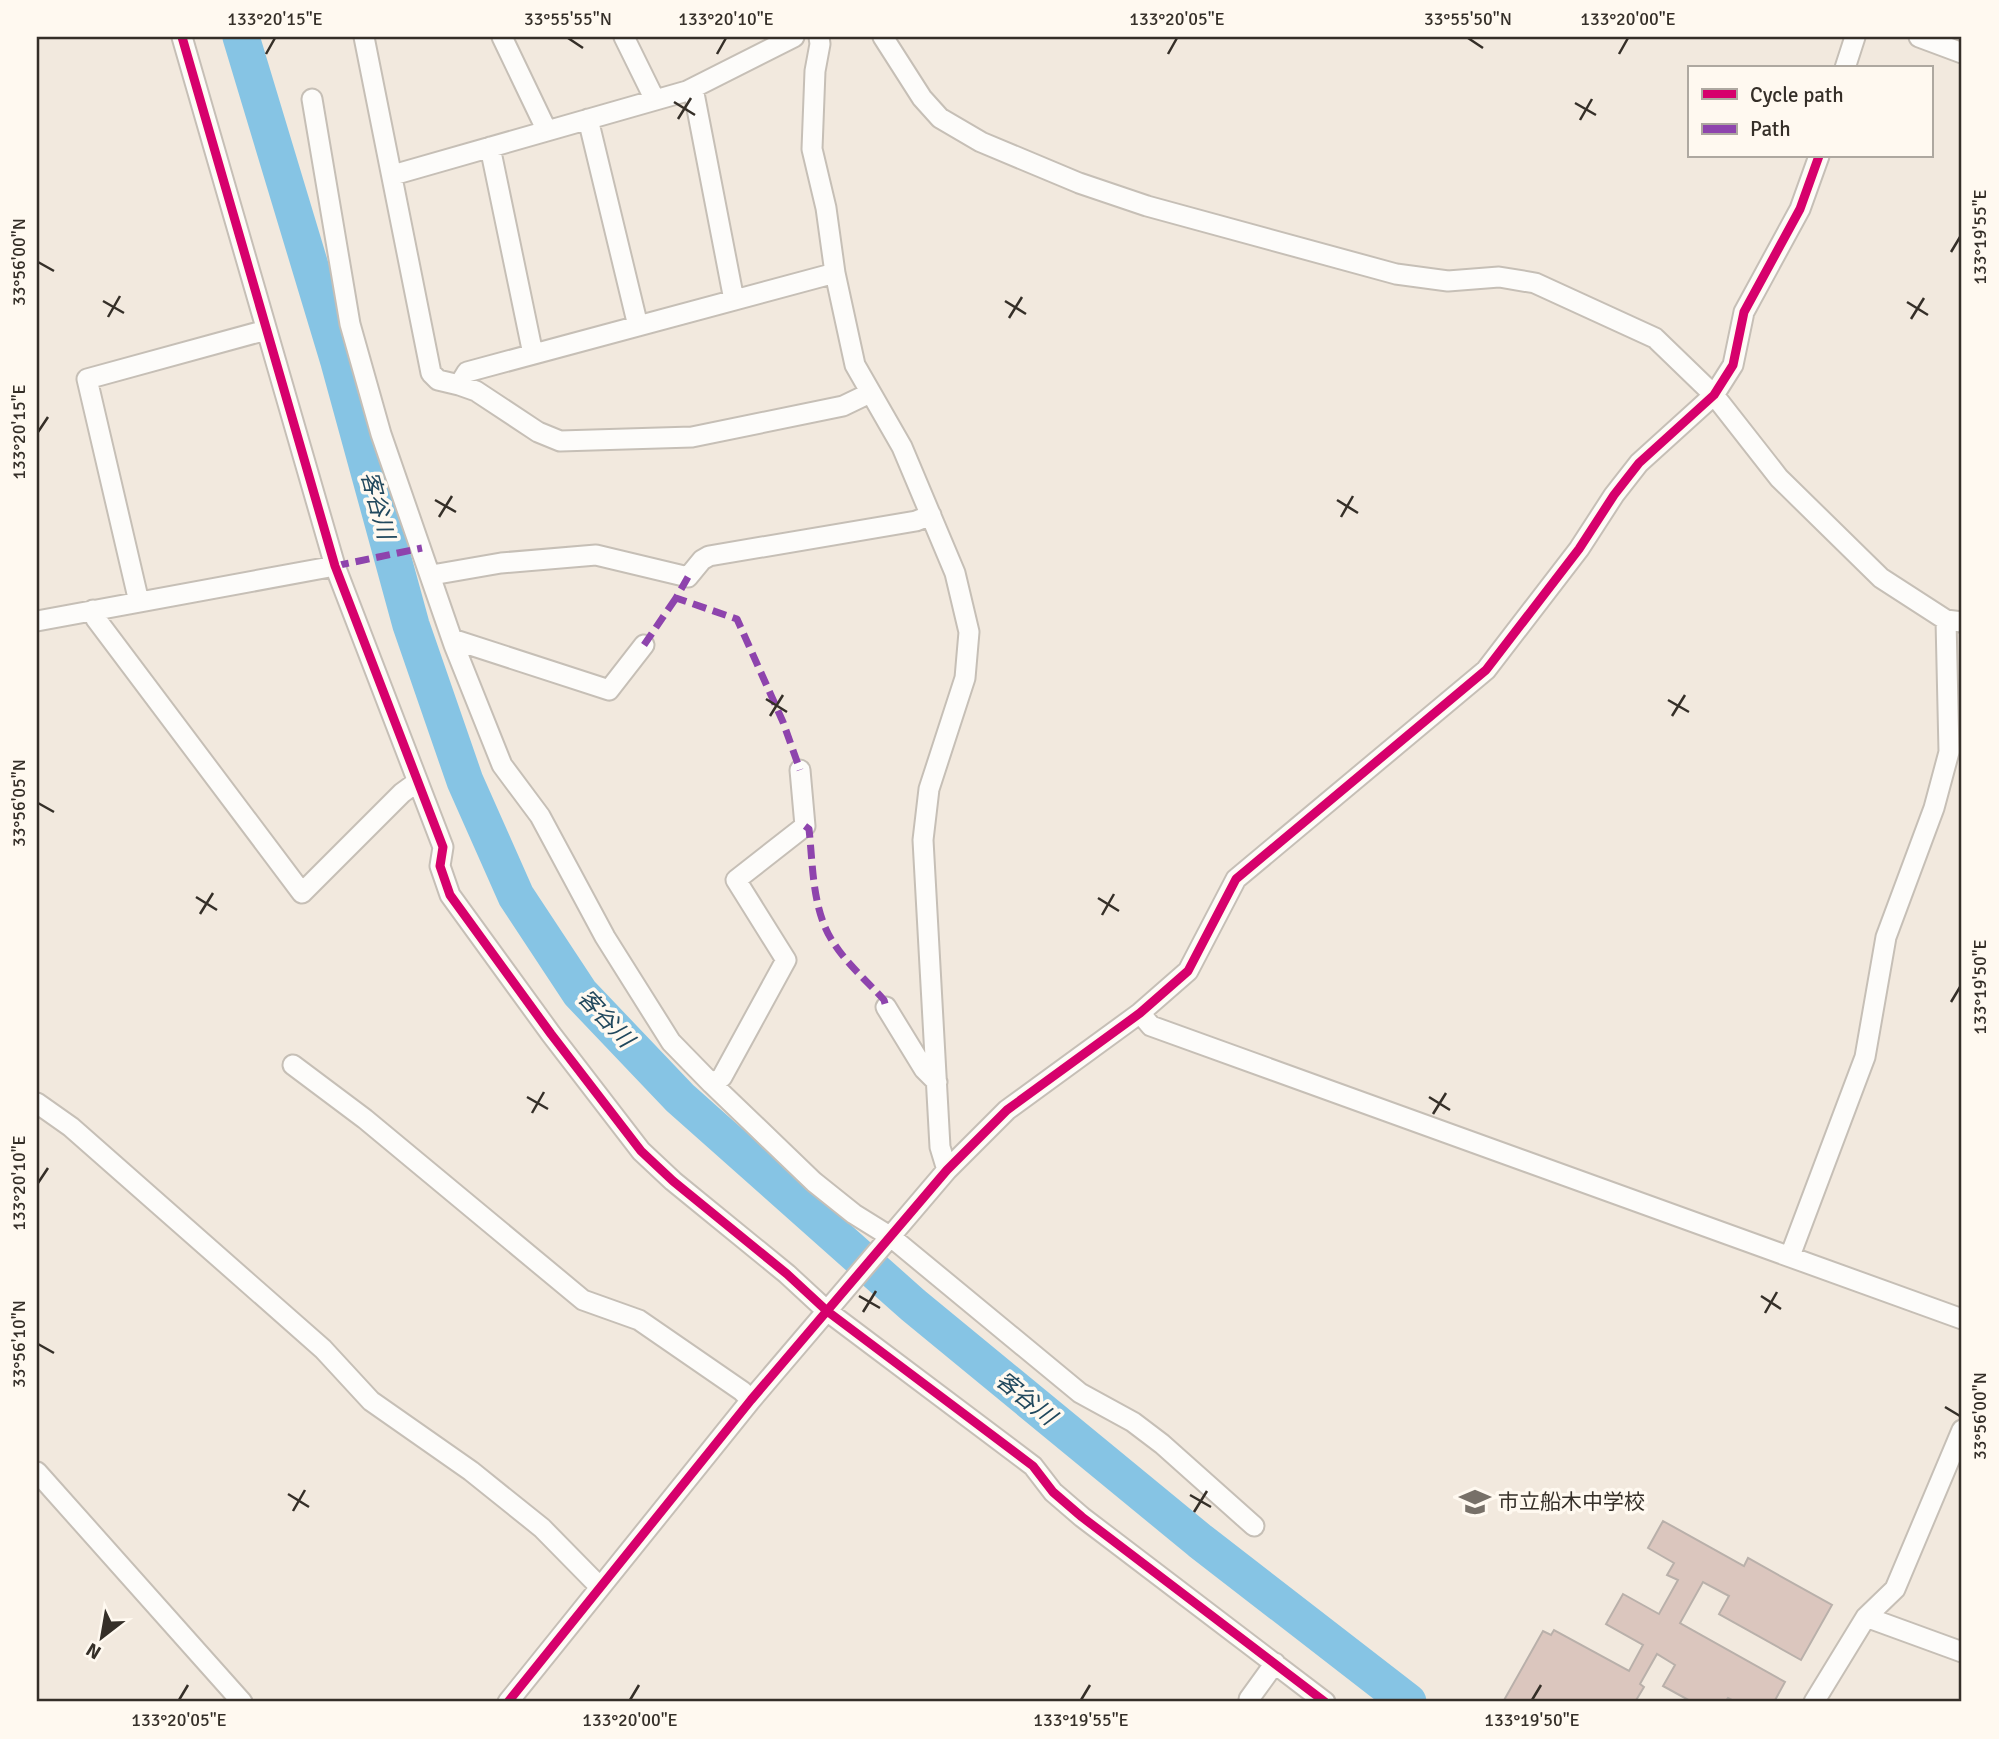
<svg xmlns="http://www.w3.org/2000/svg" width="1999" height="1739" font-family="Signika,'Noto Sans JP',sans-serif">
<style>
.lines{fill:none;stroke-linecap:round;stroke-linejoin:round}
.river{stroke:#86c4e4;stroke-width:37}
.building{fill:#dbc6be;stroke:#b9b0aa;stroke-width:2}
.minor-casing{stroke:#c6bfb6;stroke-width:23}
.minor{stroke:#fdfcfa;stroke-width:19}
.quiet{stroke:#8e44ad;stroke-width:7;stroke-dasharray:14 7;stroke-linecap:butt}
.cycleway-casing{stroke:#fff9f0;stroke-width:13}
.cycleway{stroke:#d6006c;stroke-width:9}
.ticks{fill:none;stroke:#352f28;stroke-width:2.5}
.labels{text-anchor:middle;stroke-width:7;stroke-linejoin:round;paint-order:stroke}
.poi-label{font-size:21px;fill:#352f28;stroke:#fff9f0;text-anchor:start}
.water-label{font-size:23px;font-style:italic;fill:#21485d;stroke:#fff9f0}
.neatline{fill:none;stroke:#352f28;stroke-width:2.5}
.ticks-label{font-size:18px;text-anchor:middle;fill:#352f28}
</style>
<rect width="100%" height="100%" fill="#f2e9de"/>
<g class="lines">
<path class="river" d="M241,37l98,325 72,263 54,156 51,115 64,97 100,105 233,207 287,236 208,161"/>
</g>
<path class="building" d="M1663,1521l81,45 4,-8 84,47 -31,55 -82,-46 10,-18 -26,-14 -23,41 105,59 -11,20h-38l-8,-4 -3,4h-33l-29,-16 12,-21 -18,-11 -17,30 4,3 -9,15h-132l40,-71 8,4 3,-5 75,41 14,-26 -37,-21 17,-30 36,20 19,-34 -11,-5 7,-12 -26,-15z"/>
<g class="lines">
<defs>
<path id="minor" d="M182,37l153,529 108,281 -3,19 10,29 101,139 90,117 32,30 114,93 40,37 206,155 20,26 29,25 243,185
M364,37l67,336 7,7 21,5
M502,37l45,94
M624,37l31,63
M819,37l1,7 -5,27 -3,78 14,59 9,65 20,92 47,82 53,126 14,59 -4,46 -36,111 -6,51 17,307 7,23
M883,37l39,61 18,20 41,24 98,41 68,23 249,68 52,7 51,-4 36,6 120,55 59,57 65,83 102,100 65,42 16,2
M1919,37l43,16
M1845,68l10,-31
M693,88l41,212
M312,99l38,225 31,110 73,211 48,120 38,51 65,121 66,105 41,42 102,98 40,32 37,23 189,156 53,29 29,22 92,82
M588,119l50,207
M490,147l43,207
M393,175l294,-84 107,-54
M835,273l-368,99 -8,13 17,6 62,41 22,9 132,-4 151,-31 27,-13
M432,575l69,-12 95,-8 92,22 14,-17 7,-4 207,-35 15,-6
M139,602l-52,-223 179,-49
M93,610l3,9 206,274 100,-100 15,-11
M37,621l298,-55
M452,639l157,51 35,-45
M886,1007l38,62 13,13
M1140,1013l11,13 811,293
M293,1065l72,54 218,181 56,20 103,71 9,9
M712,1084l10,-7 64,-117 -50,-80 69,-54 -5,-56
M37,1103l34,24 252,222 48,52 100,70 71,57 58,59
M1790,1256l75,-199 21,-120 48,-129 15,-56 -3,-132
M37,1472l205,230
M1866,1617l96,35
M508,1702l243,-302 196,-230 60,-60 133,-97 48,-42 48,-92 250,-209 93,-121 35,-54 25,-32 75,-68 19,-30 11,-53 56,-103 19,-53
M1249,1702v-3l26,-36
M1814,1702l52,-85 29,-28 67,-159"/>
</defs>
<use href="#minor" class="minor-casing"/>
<use href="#minor" class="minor"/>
<path class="quiet" d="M335,566l87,-18
M688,577l-12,21 61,21 46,103 17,48
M644,645l32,-47
M805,826l4,3c4,36 3,81 24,113 13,21 34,39 51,58l2,7"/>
<defs>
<path id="cycleway" d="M182,37l153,529 108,281 -3,19 10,29 101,139 90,117 32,30 114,93 40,37 206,155 20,26 29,25 243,185
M508,1702l243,-302 196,-230 60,-60 133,-97 48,-42 48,-92 250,-209 93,-121 35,-54 25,-32 75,-68 19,-30 11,-53 56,-103 19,-53"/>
</defs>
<use href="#cycleway" class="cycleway-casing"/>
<use href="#cycleway" class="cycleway"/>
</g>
<path class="ticks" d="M568,38l15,10M1468,38l15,10M266,54l9,-16M717,54l9,-16M1168,54l9,-16M1619,54l9,-16M674,102l21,13M1575,103l21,12M678,119l13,-21M1580,120l12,-21M1951,252l9,-15M38,262l16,9M103,301l21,12M1005,301l21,13M1907,302l21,13M108,317l12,-21M1009,318l13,-21M1911,319l13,-21M38,432l10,-15M435,500l21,12M1337,500l21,13M439,517l13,-21M1341,517l12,-21M766,699l21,13M1668,700l21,12M770,716l13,-21M1672,716l13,-21M38,803l16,9M196,897l21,13M1098,898l21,13M200,914l13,-21M1102,915l12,-21M1951,1002l9,-15M527,1097l21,12M1429,1097l21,13M532,1113l12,-21M1433,1114l13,-21M38,1183l10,-15M859,1296l21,12M1761,1296l20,13M863,1312l13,-21M1765,1313l12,-21M38,1344l16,9M1945,1407l15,9M288,1494l21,13M1190,1495l21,12M293,1511l12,-21M1194,1512l13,-21M179,1700l9,-15M630,1700l9,-15M1081,1700l9,-15M1532,1700l9,-15"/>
<defs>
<symbol id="school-bare" viewBox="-9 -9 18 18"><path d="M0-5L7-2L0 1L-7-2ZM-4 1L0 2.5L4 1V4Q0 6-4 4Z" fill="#777068" stroke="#fff9f0" stroke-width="2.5" paint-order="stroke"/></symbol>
</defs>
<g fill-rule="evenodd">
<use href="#school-bare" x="1453" y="1480" width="44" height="44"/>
</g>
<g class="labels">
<g class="poi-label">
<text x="1498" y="1509">市立船木中学校</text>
</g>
<g class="water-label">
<text transform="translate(378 505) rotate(75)" y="8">客谷川</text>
<text transform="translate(606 1018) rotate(47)" y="8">客谷川</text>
<text transform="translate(1026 1398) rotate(39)" y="8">客谷川</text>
</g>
</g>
<rect width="1999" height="1739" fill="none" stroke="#fff9f0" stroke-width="77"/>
<rect x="1688" y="66" width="245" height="91" fill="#fff9f0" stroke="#aea8a0" stroke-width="2"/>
<rect x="1702" y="89" width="35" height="10" fill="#d6006c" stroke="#aea8a0" stroke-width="2"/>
<text x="1750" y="102" font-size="21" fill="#352f28">Cycle path</text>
<rect x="1702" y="124" width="35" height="10" fill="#8e44ad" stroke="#aea8a0" stroke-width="2"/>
<text x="1750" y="136" font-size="21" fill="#352f28">Path</text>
<g transform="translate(102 1637) rotate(211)" stroke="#fff9f0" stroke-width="5" paint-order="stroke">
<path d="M0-5L12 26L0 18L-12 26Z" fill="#352f28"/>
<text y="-10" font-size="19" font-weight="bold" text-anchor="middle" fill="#352f28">N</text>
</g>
<rect x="38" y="38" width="1922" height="1662" class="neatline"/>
<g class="ticks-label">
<text x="275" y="25">133°20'15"E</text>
<text x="568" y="25">33°55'55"N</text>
<text x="726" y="25">133°20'10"E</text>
<text x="1177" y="25">133°20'05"E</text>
<text x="1468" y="25">33°55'50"N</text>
<text x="1628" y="25">133°20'00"E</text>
<text transform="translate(1980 237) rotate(-90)" y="6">133°19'55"E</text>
<text transform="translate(19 262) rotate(-90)" y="6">33°56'00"N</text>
<text transform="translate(19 432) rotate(-90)" y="6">133°20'15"E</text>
<text transform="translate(19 803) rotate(-90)" y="6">33°56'05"N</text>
<text transform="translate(1980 987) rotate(-90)" y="6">133°19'50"E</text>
<text transform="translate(19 1183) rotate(-90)" y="6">133°20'10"E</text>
<text transform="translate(19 1344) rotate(-90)" y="6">33°56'10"N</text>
<text transform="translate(1980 1416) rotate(-90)" y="6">33°56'00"N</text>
<text x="179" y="1726">133°20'05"E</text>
<text x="630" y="1726">133°20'00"E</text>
<text x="1081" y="1726">133°19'55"E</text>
<text x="1532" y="1726">133°19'50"E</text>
</g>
</svg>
